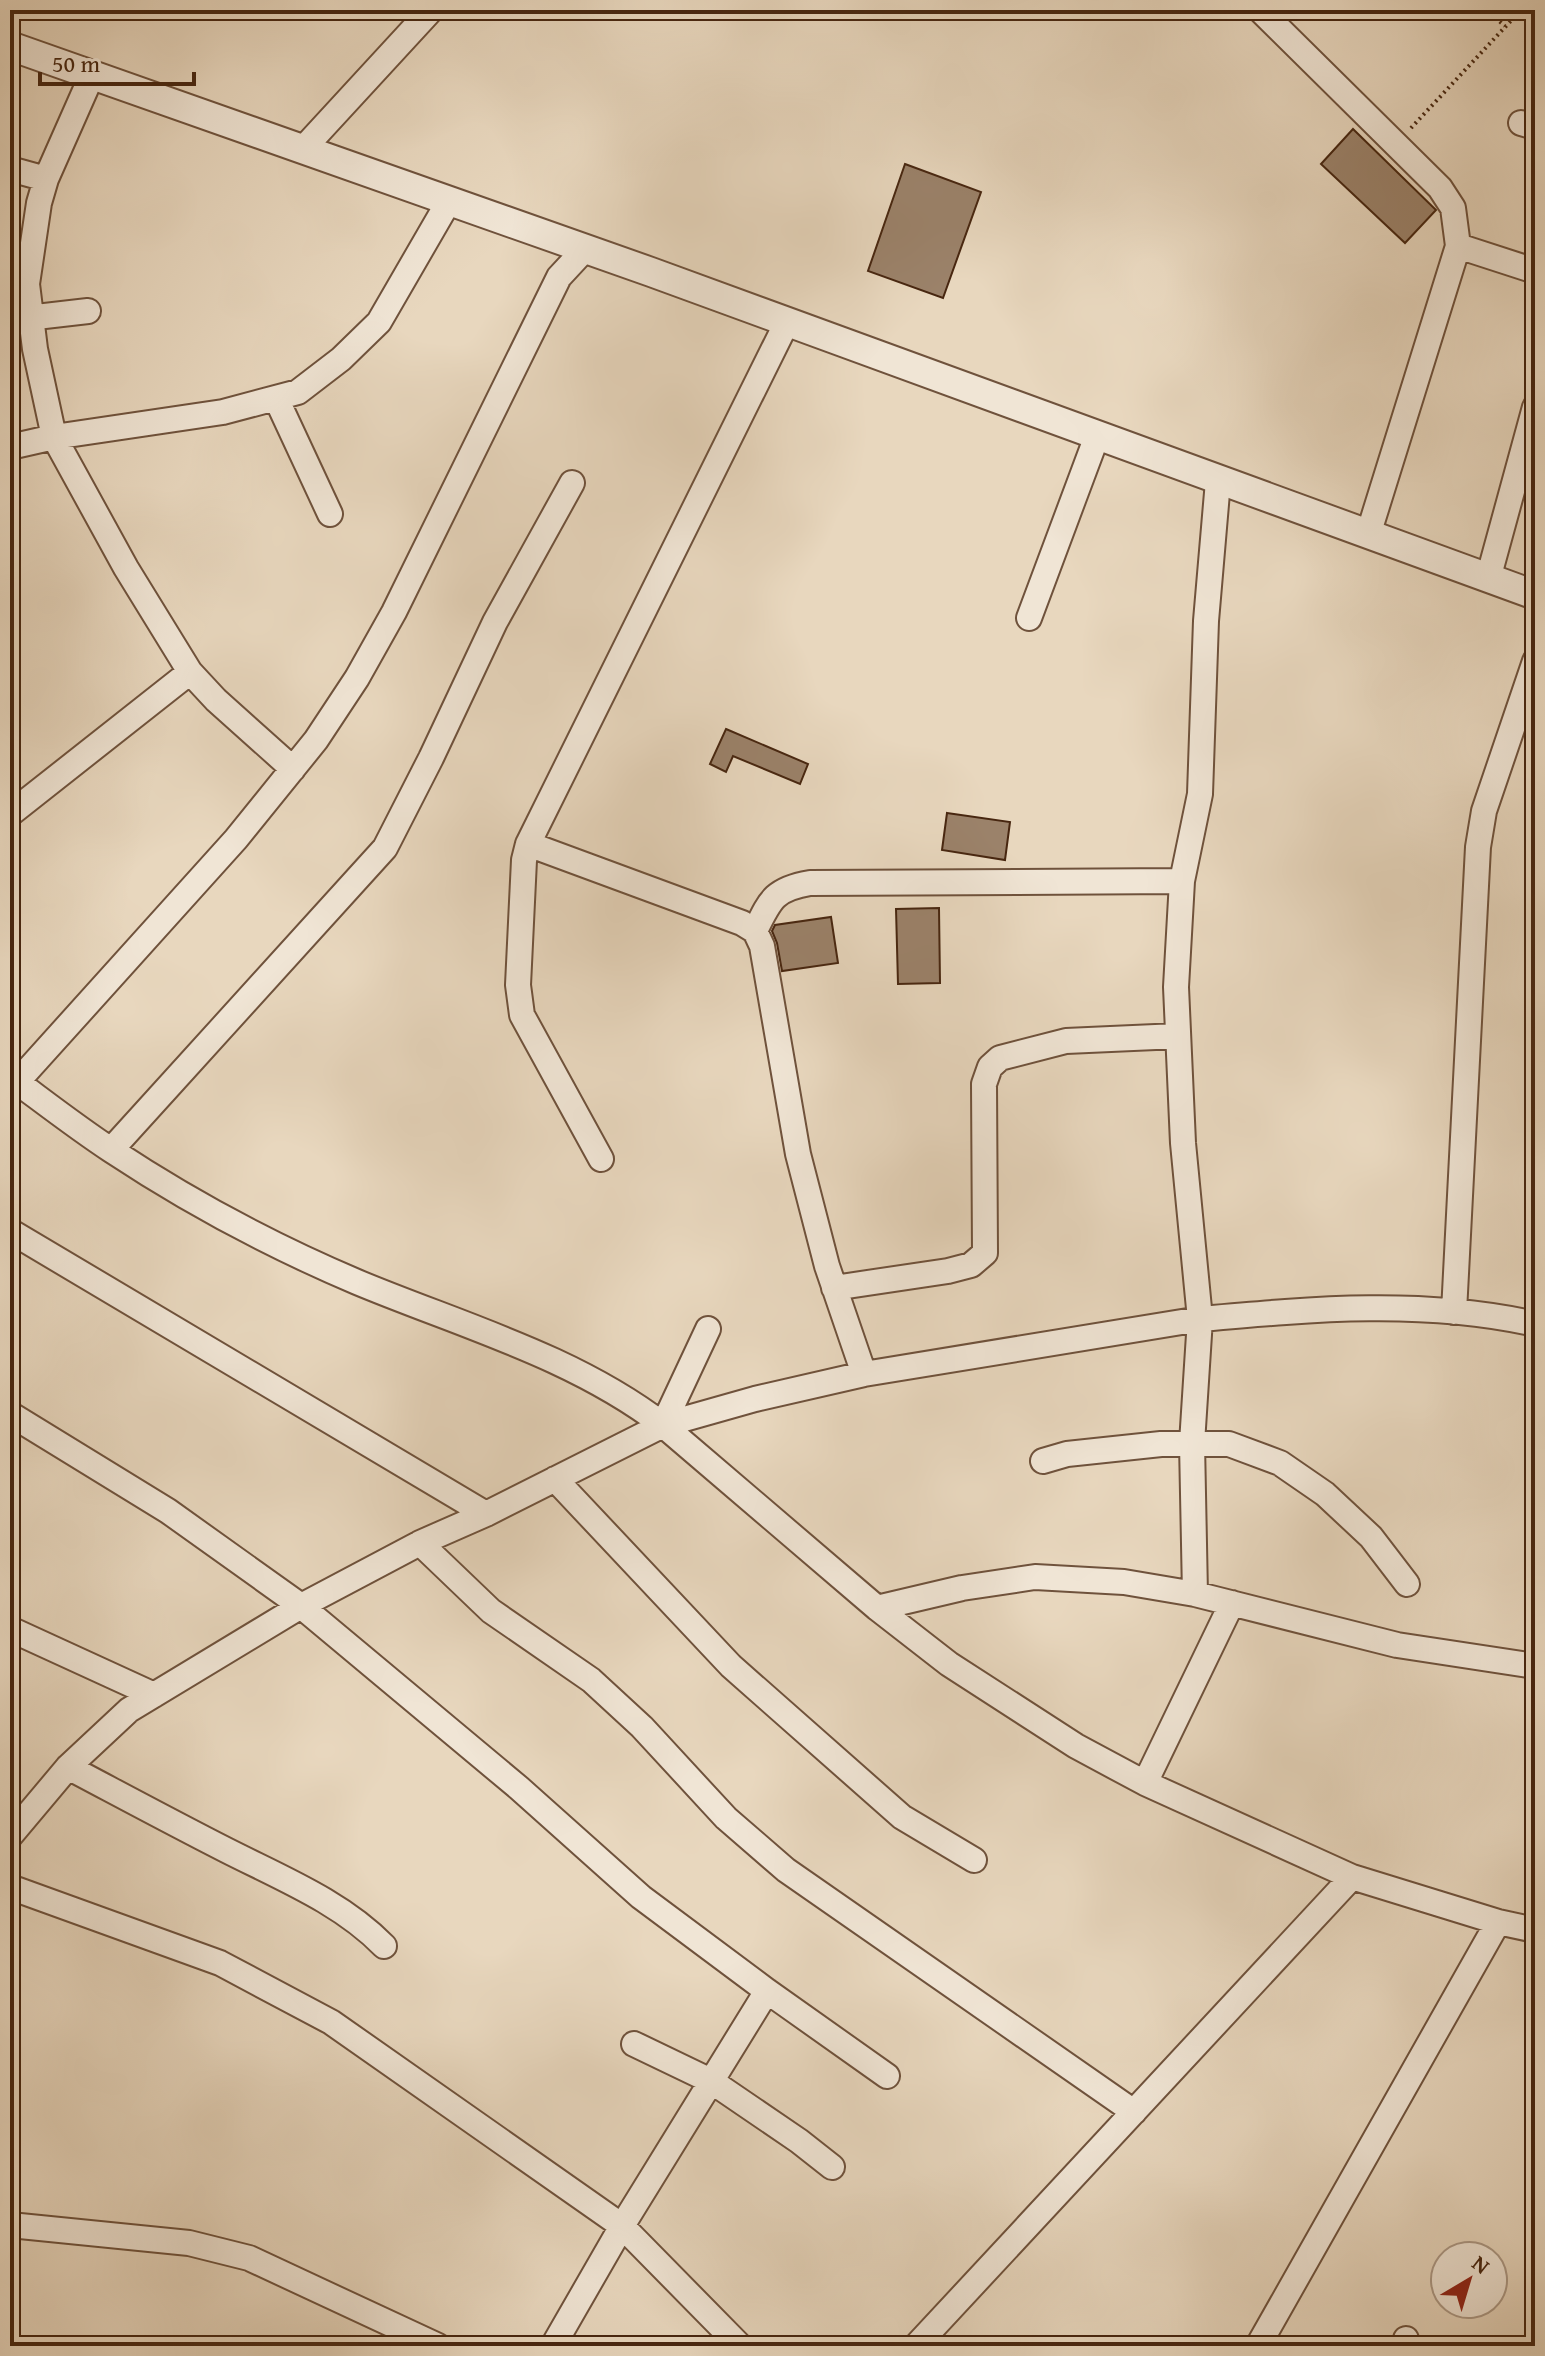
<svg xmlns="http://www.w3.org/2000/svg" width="1545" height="2356" font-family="'Gentium Book Plus',serif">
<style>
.building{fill:#9b826a;stroke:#472610;stroke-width:2}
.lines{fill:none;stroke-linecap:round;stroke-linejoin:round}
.minor-casing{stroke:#6f523c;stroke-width:28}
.tertiary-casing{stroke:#6f523c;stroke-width:32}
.path{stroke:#472610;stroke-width:4;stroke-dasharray:2 4;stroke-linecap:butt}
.minor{stroke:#f0e5d5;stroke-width:24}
.tertiary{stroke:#f0e5d5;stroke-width:28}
</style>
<rect width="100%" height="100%" fill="#e8d7be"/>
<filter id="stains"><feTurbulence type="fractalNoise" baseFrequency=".0025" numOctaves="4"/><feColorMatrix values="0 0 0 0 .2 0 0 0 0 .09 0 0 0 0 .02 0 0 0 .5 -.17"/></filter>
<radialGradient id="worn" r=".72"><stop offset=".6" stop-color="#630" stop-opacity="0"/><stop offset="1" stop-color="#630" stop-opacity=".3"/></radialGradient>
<path class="building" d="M1353,129l83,81 -31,33 -84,-79z
M905,164l76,28 -38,106 -75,-27z
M726,729l82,35 -8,20 -67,-28 -7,16 -16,-8z
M947,813l63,9 -5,38 -63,-10z
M939,908l1,75 -42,1 -2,-75z
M831,917l7,46 -56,8 -5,-28 -5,-12 3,-6z"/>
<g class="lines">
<defs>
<path id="minor" d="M1260,10l180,178 13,20 5,38 -90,289
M92,75l-46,104 -7,24 -12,81 8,65 19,88 72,131 64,104 26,28 77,69
M1521,123l14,4
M303,149l128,-139
M10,169l36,10
M1458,246l77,25
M10,320l78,-9
M276,398l54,116
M10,447l44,-10 169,-25 75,-20 43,-33 38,-37 70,-121
M1218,481l-12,140 -6,173 -18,87 -6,106 7,156 17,176 -336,55 -109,25 -92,26 214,183 85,-20 73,-11 89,5 71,12 202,51 138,21
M1488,579l47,-172
M1029,618l68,-182
M10,814l180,-142
M528,844l214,79 13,8 7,15 36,208 29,112 37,108
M755,931c15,-31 19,-42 55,-48l372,-2
M10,1077l7,5 219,-243 80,-99 41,-62 37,-66 165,-335 26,-28
M17,1082c31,23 62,47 94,68 77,51 161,96 246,132 103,43 216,74 306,143
M111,1150l274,-302 46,-90 64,-136 77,-139
M601,1159l-79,-144 -4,-30 6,-125 4,-16 259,-522
M10,1231l476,283
M834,1288l114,-17 23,-6 14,-12 -1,-169 6,-17 10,-9 66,-17 112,-5
M1454,1312l24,-465 6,-36 51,-150
M10,1414l158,97 133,95 218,182 122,109 126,94 120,85
M1043,1461l24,-7 94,-10h68l51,19 45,31 46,43 36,47
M555,1479l176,187 171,151 72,43
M420,1543l71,68 100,69 51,47 84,91 60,52 348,242
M1195,1594l-3,-151 8,-124c113,-10 224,-20 335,5
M877,1608l72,56 127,82 69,37 207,94 146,45 37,8
M10,1629l144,66
M68,1767c53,28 105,56 158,83 55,28 115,52 158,96
M1145,1783l87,-180
M10,1836l58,-69 61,-57 172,-104 119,-63 66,-29 177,-89 45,-96
M10,1887l210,76 111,59 291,204 118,120
M634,2044l77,37 88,60 33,26
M10,2225l179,18 60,15 189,88
M553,2346l69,-120 145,-235
M916,2346l436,-469
M1258,2346l240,-424
M1404,2346l2,-7"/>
<path id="tertiary" d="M10,46l641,226 884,323"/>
</defs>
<use href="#minor" class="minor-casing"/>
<use href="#tertiary" class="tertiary-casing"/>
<path class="path" d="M1486,10l19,16
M1411,128l110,-118"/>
<use href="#minor" class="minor"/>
<use href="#tertiary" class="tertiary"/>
</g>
<rect width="1545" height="2356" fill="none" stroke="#e8d7be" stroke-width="40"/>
<rect x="12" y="12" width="1521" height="2332" fill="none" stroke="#472610" stroke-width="4"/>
<rect x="20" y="20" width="1505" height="2316" fill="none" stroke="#472610" stroke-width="2"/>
<g transform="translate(1469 2280) rotate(38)"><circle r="38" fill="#f0e5d5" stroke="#ac9986" stroke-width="2"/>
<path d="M0-6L14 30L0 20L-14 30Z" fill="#8f2418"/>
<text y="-12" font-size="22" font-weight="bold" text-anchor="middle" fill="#472610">N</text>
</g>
<path d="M40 72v12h154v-12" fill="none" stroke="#472610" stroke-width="4"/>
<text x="52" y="72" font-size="24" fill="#472610" stroke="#f0e5d5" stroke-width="6" paint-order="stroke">50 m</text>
<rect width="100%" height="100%" filter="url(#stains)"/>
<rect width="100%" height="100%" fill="url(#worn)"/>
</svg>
